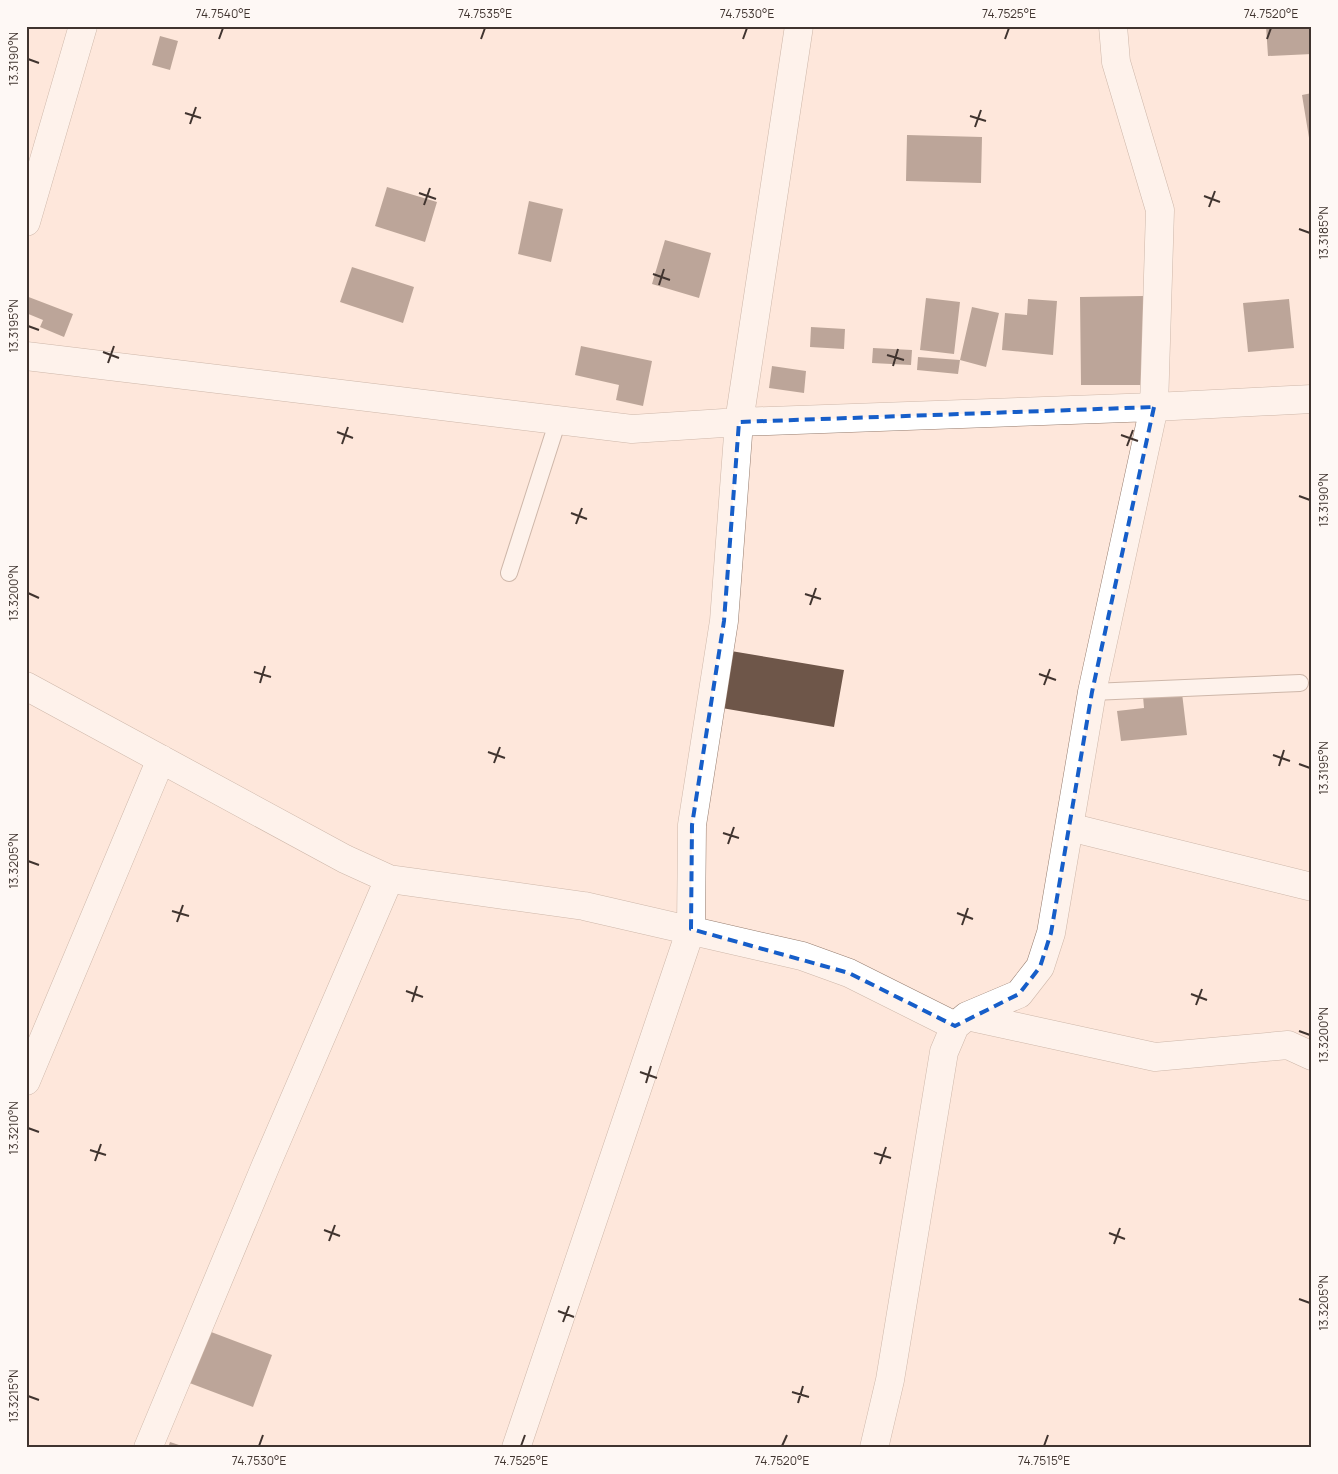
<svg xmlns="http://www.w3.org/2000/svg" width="1338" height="1474" font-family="Manrope,sans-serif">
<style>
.building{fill:#6e5649}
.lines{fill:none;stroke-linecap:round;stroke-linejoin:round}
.lane-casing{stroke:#957c6e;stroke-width:18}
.street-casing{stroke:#957c6e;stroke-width:29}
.lane{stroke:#fff;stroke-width:16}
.street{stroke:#fff;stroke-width:28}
.marked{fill:none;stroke:#165ec9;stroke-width:4;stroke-dasharray:10 6;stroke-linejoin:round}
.ticks{fill:none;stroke:#40342f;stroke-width:2}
.neatline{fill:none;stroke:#40342f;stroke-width:2}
.ticks-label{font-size:12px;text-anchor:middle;fill:#40342f}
</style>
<rect width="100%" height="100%" fill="#fee7db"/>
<path class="building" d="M1266,26h46v28l-44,2z
M160,36l18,5 -8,29 -18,-5z
M1312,93v57h-1l-9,-55z
M907,135l75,2 -1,46 -75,-2z
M387,187l50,15 -12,40 -50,-16z
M529,201l34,8 -12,53 -33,-8z
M665,240l46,13 -12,45 -47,-14z
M352,267l62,20 -11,36 -63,-21z
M26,296l47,18 -9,23 -24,-10 3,-7 -17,-7z
M1143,296l1,89h-63l-1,-88z
M926,298l34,4 -6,52 -34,-4z
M1028,299l29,2 -4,54 -51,-5 3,-37 22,2z
M1289,299l5,49 -46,4 -5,-49z
M972,307l27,6 -13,54 -26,-7z
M811,327l34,2 -1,20 -34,-2z
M581,346l71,15 -9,45 -27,-6 3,-15 -44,-10z
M873,348l39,2 -1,15 -39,-2z
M918,357l42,3 -2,14 -41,-4z
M772,366l34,5 -2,22 -35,-5z
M725,650l119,20 -10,57 -118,-20z
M1182,693l5,42 -66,6 -4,-30 27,-3 -1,-12z
M198,1327l74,28 -19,52 -74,-28z
M170,1442l15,5v1h-17z"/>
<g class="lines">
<defs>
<path id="lane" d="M509,573l49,-153
M1092,692l208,-9"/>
<path id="street" d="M26,222l57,-196
M26,356l606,73 107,-7 415,-15 158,-8
M26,686l319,173 44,20 195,27 218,50 47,17 106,53
M1069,827l243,60
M967,1016l188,41 133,-12 24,11
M26,1081l135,-322
M148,1448l118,-283 123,-286
M516,1448l175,-519 1,-104 32,-204 15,-199 60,-396
M874,1448l16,-68 54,-328 11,-26 12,-10 52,-22 21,-27 11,-34 41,-241 62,-285 6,-197 -44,-148 -3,-36"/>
</defs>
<use href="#lane" class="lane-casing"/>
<use href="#street" class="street-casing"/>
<use href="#lane" class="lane"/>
<use href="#street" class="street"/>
</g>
<path d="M0 0H1338V1474H0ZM1154,407l-62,285 -41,241 -11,34 -21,27 -64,32 -106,-53 -158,-44 1,-104 32,-204 15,-199z" fill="#fee7db" fill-opacity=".55" fill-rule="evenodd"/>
<path class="marked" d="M1154,407l-62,285 -41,241 -11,34 -21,27 -64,32 -106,-53 -158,-44 1,-104 32,-204 15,-199z"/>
<path class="ticks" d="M219,39l4,-11M481,39l4,-11M743,39l4,-11M1005,39l4,-11M1267,39l4,-11M28,59l11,4M185,113l16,5M970,116l16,5M190,124l6,-17M975,127l6,-17M419,193l17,6M1204,196l16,6M424,205l6,-17M1209,207l6,-16M1299,229l11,4M653,274l17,6M659,285l5,-16M28,326l11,4M103,352l16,6M887,355l17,5M108,363l6,-17M893,366l5,-17M337,432l16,6M1121,435l17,6M342,444l6,-17M1127,446l6,-16M1299,496l11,4M571,513l16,6M576,524l6,-16M28,593l11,5M805,594l16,5M810,605l6,-17M254,672l17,5M1039,674l17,6M260,683l5,-17M1044,685l6,-16M488,752l17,6M1273,755l17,6M494,763l6,-16M1299,764l11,4M1279,766l5,-16M723,833l16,5M728,844l6,-17M28,861l11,4M172,911l17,5M957,913l16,6M177,922l6,-17M962,925l6,-17M406,991l17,6M1191,994l16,6M412,1002l5,-16M1196,1005l6,-16M1299,1031l11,4M640,1072l17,6M646,1083l5,-17M28,1128l11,4M90,1150l16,5M874,1153l17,5M95,1161l6,-17M880,1164l6,-17M324,1230l16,6M1109,1233l16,6M329,1241l6,-16M1114,1244l6,-16M1299,1299l11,4M558,1311l16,6M563,1322l6,-16M792,1392l17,5M28,1396l11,4M798,1403l5,-17M259,1446l4,-11M521,1446l4,-11M782,1446l5,-11M1044,1446l4,-11"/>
<rect width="1338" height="1474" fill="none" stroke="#fef8f5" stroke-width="55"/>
<rect x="28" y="28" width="1282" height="1418" class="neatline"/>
<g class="ticks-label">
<text x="223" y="18">74.7540°E</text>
<text x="485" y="18">74.7535°E</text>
<text x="747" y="18">74.7530°E</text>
<text x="1009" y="18">74.7525°E</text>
<text x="1271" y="18">74.7520°E</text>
<text transform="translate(14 59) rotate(-90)" y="4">13.3190°N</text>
<text transform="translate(1324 233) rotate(-90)" y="4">13.3185°N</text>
<text transform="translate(14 326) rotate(-90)" y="4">13.3195°N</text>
<text transform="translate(1324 500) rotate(-90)" y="4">13.3190°N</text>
<text transform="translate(14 593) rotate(-90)" y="4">13.3200°N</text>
<text transform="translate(1324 768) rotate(-90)" y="4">13.3195°N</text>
<text transform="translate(14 861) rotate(-90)" y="4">13.3205°N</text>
<text transform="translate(1324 1035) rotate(-90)" y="4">13.3200°N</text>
<text transform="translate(14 1128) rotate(-90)" y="4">13.3210°N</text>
<text transform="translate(1324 1303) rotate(-90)" y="4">13.3205°N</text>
<text transform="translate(14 1396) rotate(-90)" y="4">13.3215°N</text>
<text x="259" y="1465">74.7530°E</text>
<text x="521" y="1465">74.7525°E</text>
<text x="782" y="1465">74.7520°E</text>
<text x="1044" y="1465">74.7515°E</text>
</g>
</svg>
